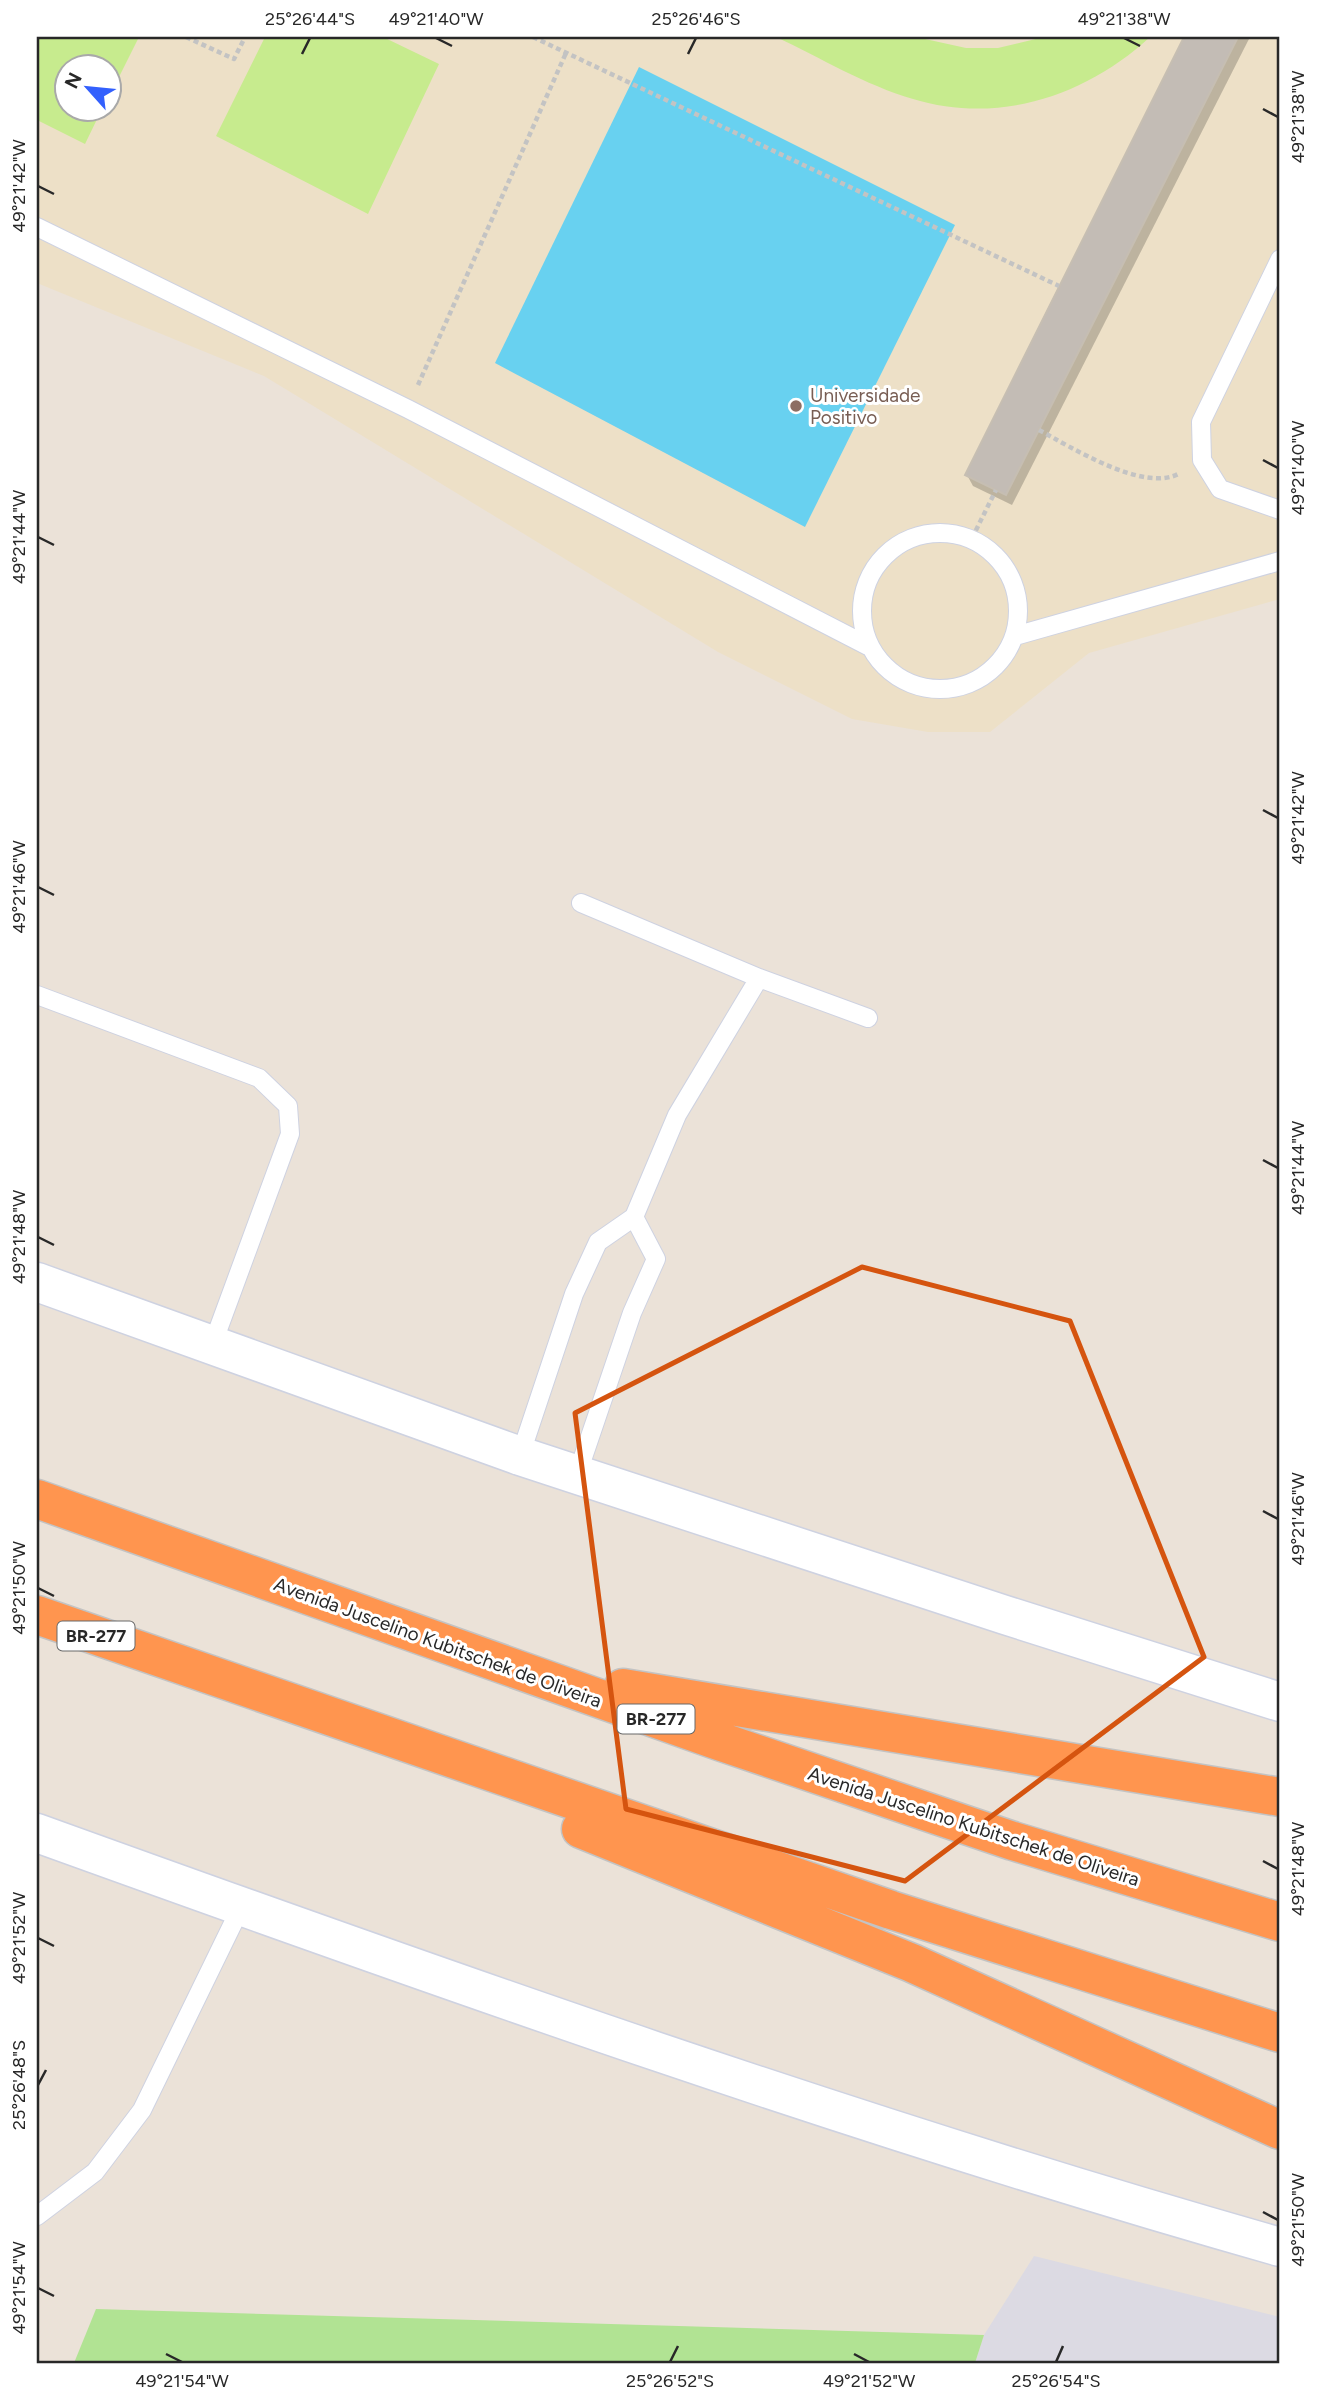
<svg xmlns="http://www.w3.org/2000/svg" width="1317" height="2400" font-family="Figtree,sans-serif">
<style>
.industrial{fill:#dcdae3}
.education{fill:#ede0c7;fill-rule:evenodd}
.green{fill:#b1e393}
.pitch{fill:#c7eb8e}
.water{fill:#68d1f0}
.shadow{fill:#0003}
.building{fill:#c3bcb5;stroke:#c6beb2;stroke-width:2}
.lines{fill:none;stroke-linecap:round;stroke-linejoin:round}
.lane-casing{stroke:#ced2e1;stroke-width:20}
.secondary-casing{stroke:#ced2e1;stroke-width:41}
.highway-casing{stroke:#c3c3c3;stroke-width:41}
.path{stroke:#c3c3c3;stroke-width:4.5;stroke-dasharray:5 3.5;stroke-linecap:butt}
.lane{stroke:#fff;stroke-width:18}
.secondary{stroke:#fff;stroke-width:38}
.highway{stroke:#ff954f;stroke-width:38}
.marked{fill:none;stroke:#d5540f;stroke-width:5;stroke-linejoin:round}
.ticks{fill:none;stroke:#282828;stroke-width:2.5}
.education-dot{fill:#8d6e63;stroke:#fff;stroke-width:2.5}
.labels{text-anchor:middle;stroke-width:6;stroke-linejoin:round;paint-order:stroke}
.shield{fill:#fff;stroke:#686868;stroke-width:2}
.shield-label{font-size:18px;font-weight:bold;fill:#282828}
.education-label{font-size:19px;fill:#785e54;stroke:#fff;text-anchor:start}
.street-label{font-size:19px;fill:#282828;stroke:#fff}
.neatline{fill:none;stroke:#282828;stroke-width:2.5}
.ticks-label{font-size:18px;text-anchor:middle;fill:#282828}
</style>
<rect width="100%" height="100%" fill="#ebe2d8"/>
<path class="industrial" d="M1034,2256l246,61v46h-305l9,-28z"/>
<path class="education" d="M37,37h1243v562l-191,54 -99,79h-62l-76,-13 -134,-67 -454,-276 -227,-93zM66,66h42v42h-42z"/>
<path class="green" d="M96,2309l888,26 -9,28h-901z"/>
<path class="pitch" d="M37,37h102l-30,60 -1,-31h-42v42l36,1 -17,35 -48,-24z
M265,37h118l56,27 -71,150 -152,-78z
M776,37h140l50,11h32l46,-11h106c-64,59 -151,88 -237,62 -48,-14 -92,-41 -137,-62z"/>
<path class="water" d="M639,67l316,158 -150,302 -310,-164z"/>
<path class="shadow" d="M1186,37h64l-238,468 -39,-19 -6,-11z"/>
<path class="building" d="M1184,37h54l-232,458 -41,-20z"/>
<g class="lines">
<defs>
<path id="lane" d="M37,227l371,182 460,237
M1280,259l-79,163 1,38 18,29 60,21
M862 611a78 78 0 1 1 156 0a78 78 0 1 1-156 0Z
M1015,636l265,-75
M581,903l178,75 109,40
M37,995l222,83 29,28 2,28 -78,212
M520,1456l54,-162 24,-52 36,-25 43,-102 82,-137
M577,1475l55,-162 24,-54 -22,-42
M37,2216l58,-44 47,-62 99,-203"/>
<path id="secondary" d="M37,1282l483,174 485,159 275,87
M37,1833c410,148 823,295 1243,414"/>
<path id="highway" d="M37,1499l682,242 294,100 267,81
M37,1615l854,295 389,123
M623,1688l657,109
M581,1829l331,134 368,167"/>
</defs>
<use href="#lane" class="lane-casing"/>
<use href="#secondary" class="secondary-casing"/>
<use href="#highway" class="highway-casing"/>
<path class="path" d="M186,37l48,22 11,-22
M533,37l526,249
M418,385l148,-332
M1039,430c32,17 106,64 141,43
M972,538l24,-48"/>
<use href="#lane" class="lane"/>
<use href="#secondary" class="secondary"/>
<use href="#highway" class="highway"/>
</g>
<path class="marked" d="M862,1267l208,54 134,336 -299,224 -279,-72 -51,-396z"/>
<path class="ticks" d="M436,38l16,8M1124,38l16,8M302,54l8,-16M688,54l8,-16M1263,109l15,8M38,186l16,8M1263,460l15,8M38,537l16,8M1263,810l15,8M38,887l16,8M1263,1160l15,8M38,1237l16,8M1263,1511l15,8M38,1588l16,8M1263,1861l15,8M38,1938l16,8M38,2085l8,-15M1263,2212l15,8M38,2288l16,8M166,2354l16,8M854,2354l15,8M670,2362l8,-16M1056,2362l7,-16"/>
<circle class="education-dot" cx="796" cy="406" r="7"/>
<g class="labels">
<g class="shield">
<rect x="57.5" y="1621.5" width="77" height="29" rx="5"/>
<rect x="617.5" y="1704.5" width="77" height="29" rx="5"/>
</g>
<g class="shield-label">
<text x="96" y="1642">BR-277</text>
<text x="656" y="1725">BR-277</text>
</g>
<g class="education-label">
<text x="810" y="402">Universidade<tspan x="810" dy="22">Positivo</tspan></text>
</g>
<g class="street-label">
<text transform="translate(438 1642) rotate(20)" y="7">Avenida Juscelino Kubitschek de Oliveira</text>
<text transform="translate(974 1826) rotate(18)" y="7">Avenida Juscelino Kubitschek de Oliveira</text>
</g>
</g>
<rect width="1317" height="2400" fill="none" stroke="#ffffff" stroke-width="77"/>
<g transform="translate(88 88) rotate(297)"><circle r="33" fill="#ffffff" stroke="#a9a9a9" stroke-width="2"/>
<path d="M0-5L12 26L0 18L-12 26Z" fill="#3360fd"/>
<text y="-10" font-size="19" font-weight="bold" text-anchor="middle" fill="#282828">N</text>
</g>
<rect x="38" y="38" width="1240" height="2324" class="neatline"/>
<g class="ticks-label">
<text x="310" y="25">25°26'44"S</text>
<text x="436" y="25">49°21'40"W</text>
<text x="696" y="25">25°26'46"S</text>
<text x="1124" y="25">49°21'38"W</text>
<text transform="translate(1298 117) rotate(-90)" y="6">49°21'38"W</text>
<text transform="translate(19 186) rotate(-90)" y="6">49°21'42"W</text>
<text transform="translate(1298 468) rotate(-90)" y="6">49°21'40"W</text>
<text transform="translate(19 537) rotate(-90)" y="6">49°21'44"W</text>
<text transform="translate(1298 818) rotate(-90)" y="6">49°21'42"W</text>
<text transform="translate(19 887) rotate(-90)" y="6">49°21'46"W</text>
<text transform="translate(1298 1168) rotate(-90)" y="6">49°21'44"W</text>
<text transform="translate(19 1237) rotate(-90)" y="6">49°21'48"W</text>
<text transform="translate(1298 1519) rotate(-90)" y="6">49°21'46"W</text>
<text transform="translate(19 1588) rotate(-90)" y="6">49°21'50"W</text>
<text transform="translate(1298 1869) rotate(-90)" y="6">49°21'48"W</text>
<text transform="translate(19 1938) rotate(-90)" y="6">49°21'52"W</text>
<text transform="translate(19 2085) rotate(-90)" y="6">25°26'48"S</text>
<text transform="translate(1298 2220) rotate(-90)" y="6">49°21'50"W</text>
<text transform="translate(19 2288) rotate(-90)" y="6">49°21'54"W</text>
<text x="182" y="2387">49°21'54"W</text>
<text x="670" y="2387">25°26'52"S</text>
<text x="869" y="2387">49°21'52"W</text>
<text x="1056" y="2387">25°26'54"S</text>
</g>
</svg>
